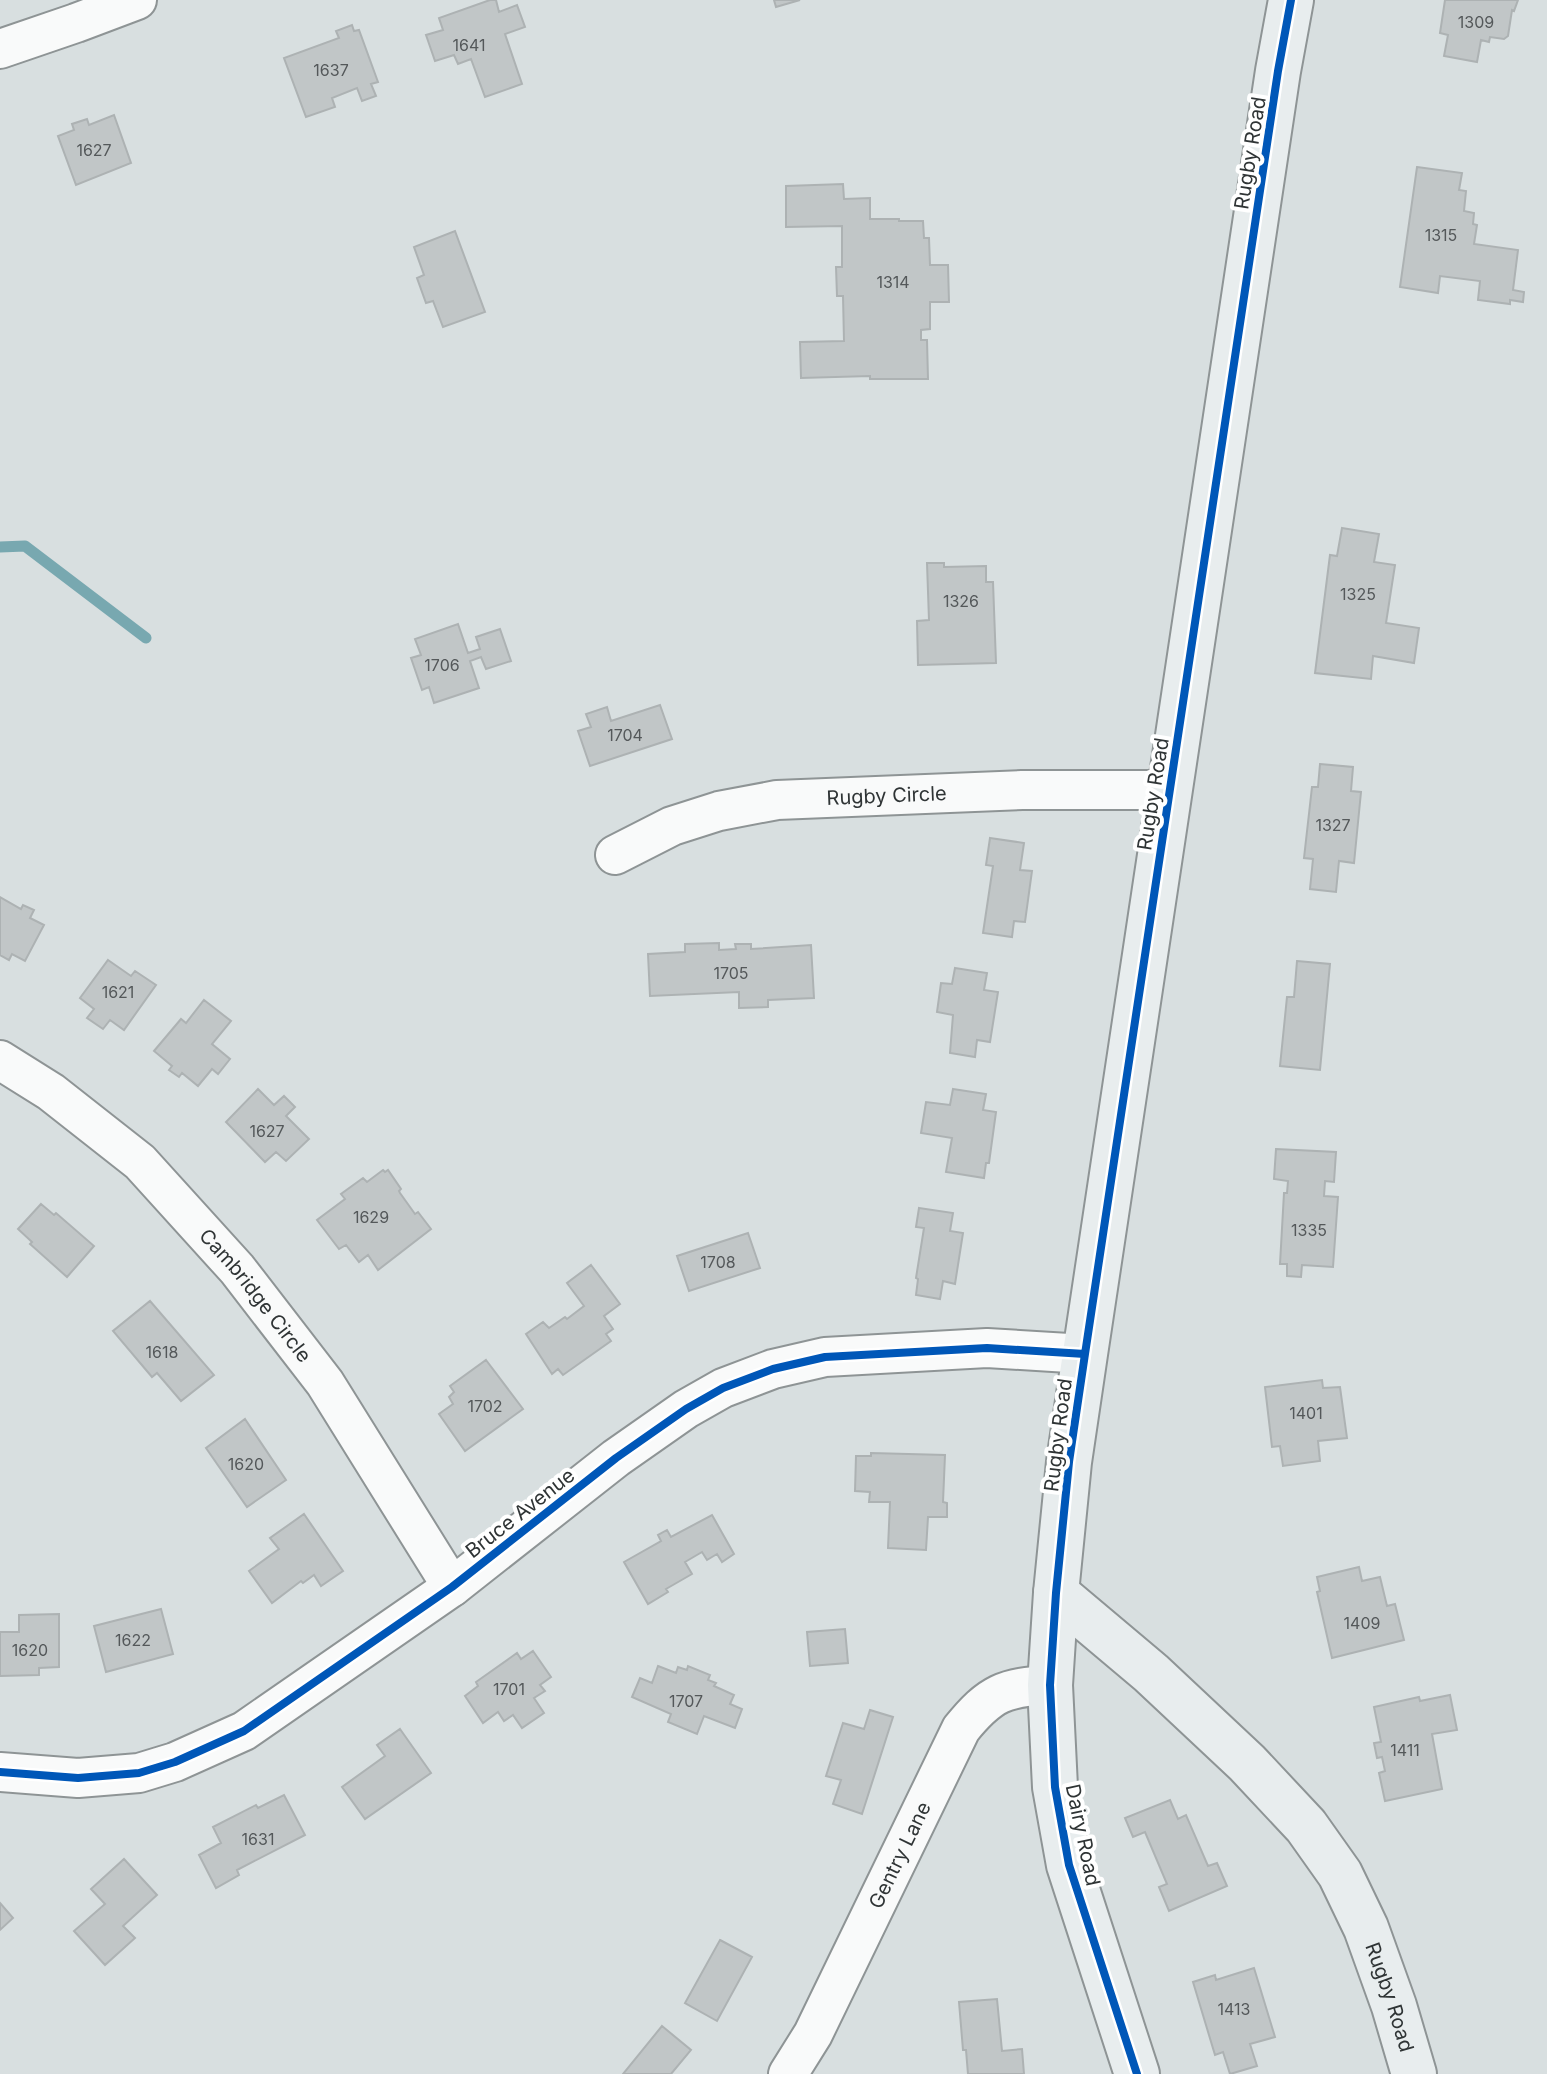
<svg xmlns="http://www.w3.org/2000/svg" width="1547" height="2074" font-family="Inter,sans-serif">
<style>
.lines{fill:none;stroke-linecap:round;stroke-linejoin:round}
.stream{stroke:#78a8b0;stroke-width:11}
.building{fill:#c1c6c7;stroke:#adb2b3;stroke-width:2}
.street-casing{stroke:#8e9495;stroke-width:42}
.secondary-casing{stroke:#8e9495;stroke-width:48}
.street{stroke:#f9fafa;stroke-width:38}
.secondary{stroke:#e8edee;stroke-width:44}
.cycleway-casing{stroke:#fff;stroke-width:13}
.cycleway{stroke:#0057b8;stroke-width:8}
.labels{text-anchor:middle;stroke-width:8;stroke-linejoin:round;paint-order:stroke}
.number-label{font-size:16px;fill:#54585a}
.street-label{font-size:20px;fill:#2f3435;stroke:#fff}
</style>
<rect width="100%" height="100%" fill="#d8dfe0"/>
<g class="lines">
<path class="stream" d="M0,547l25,-1 121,92"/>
</g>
<path class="building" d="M490,0h6l3,12 18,-7 8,22 -20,7 17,50 -37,13 -14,-38 -13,5 -4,-9 -19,6 -9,-26 17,-5 -4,-12z
M774,0h26l-24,7z
M1445,0h73l-4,11 -2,-1 -4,26 -4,3 -14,-2 -1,5 -8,-2 -4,22 -33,-6 4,-21 -8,-2z
M352,25l2,6 5,-1 19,52 -7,2 5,12 -14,5 -5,-13 -25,10 3,9 -29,10 -22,-59 55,-20 -3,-7z
M114,115l17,48 -55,22 -18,-49 16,-6 -2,-6 15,-5 2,6z
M1417,167l45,6 -3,17 7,1 -2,20 10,2 -1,11 4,1 -3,19 44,6 -5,40 11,2 -1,10 -13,-2v4l-32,-4 2,-19 -40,-5 -2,17 -38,-6z
M843,184l1,15 26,-1v21h29v2h24l1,17h5l1,27h18l1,37h-19v27l-9,1v10h6l1,39h-58v-3l-69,2 -1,-36 44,-1 -1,-45h-6l-1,-29h6v-41l-56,1v-41z
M455,231l30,81 -42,15 -10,-26 -7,2 -9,-25 7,-3 -10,-28z
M1342,528l37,6 -5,28 21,3 -9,58 33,5 -5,35 -41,-7 -2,23 -56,-6 15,-118 7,1z
M927,563h17v4l42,-1v16h7l3,81 -78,2 -1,-44 12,-1z
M458,624l10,29 12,-4 -4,-12 24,-8 11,32 -25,8 -5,-12 -11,4 9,27 -45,15 -5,-16 -7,3 -11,-32 10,-3 -6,-16z
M660,705l12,34 -82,27 -12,-35 13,-4 -5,-13 21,-7 4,14z
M1320,764l33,3 -2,24 10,1 -7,71 -15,-2 -3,31 -26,-3 3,-30 -9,-1 8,-71h6z
M990,838l34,5 -4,27 12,1 -7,51 -11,-1 -2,16 -29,-4 10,-67 -7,-1z
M0,897l21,12 2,-4 11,5 -4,8 14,7 -19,36 -13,-7 -3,6 -9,-5z
M719,943v7l17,-1 -1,-5h16v5l60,-4 3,53 -46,2v7l-29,1v-16l-89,4 -2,-42 37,-2v-8z
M108,960l23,16 4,-5 21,14 -32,45 -14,-10 -7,9 -16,-11 7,-9 -14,-11z
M1297,961l33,3 -10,106 -40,-4 7,-69h7z
M955,968l32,5 -3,17 14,2 -8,50 -13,-2 -2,17 -25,-4 3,-38 -16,-3 4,-29 11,1z
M204,1000l27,21 -19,23 18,15 -12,15 -6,-5 -14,17 -16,-13 -3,4 -10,-7 3,-4 -18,-15 27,-32 5,4z
M258,1089l16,16 10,-9 11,11 -9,9 23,23 -23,22 -10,-9 -11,10 -39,-40z
M953,1089l33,5 -3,16 13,2 -7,51h-3l-2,15 -38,-6 6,-34 -31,-5 5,-31 24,3z
M1276,1149l60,3 -2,30 -9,-1 -1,15 14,1 -5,70 -31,-2 -1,12 -14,-1v-12h-7l4,-71h3l1,-12 -14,-2z
M383,1170l2,2 3,-2 13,19 -2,2 1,2 15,21 3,-2 13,17 -53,41 -10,-15 -9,7 -13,-17 -7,4 -22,-29 28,-21 -4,-5 22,-16 4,4z
M41,1204l13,11 2,-2 38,33 -27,31 -37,-33 2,-2 -14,-13z
M919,1208l34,5 -3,18 13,2 -8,51 -12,-3 -3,18 -24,-4 2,-16 -2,-1 8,-50 -8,-1z
M748,1233l12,35 -71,23 -12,-35z
M591,1265l29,39 -16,12 9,13 -7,5 5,7 -48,34 -5,-6 -6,5 -26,-40 17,-12 6,6 16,-11 2,2 17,-13 -17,-23z
M150,1301l64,74 -33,26 -24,-28 -5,4 -39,-46z
M486,1360l37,49 -58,42 -26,-37 14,-10 -4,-7 5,-5 -4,-6z
M1322,1380l1,8 17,-1 7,51 -29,3 2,20 -37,5 -3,-20 -8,1 -7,-60z
M245,1419l41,61 -39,27 -41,-59z
M871,1453l74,2 -2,47 4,1v14h-19l-2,33 -38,-2 2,-46h-21l1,-10 -15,-1 1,-35h15z
M304,1514l39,57 -22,15 -7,-11 -11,8 -2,-2 -29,22 -23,-32 30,-22 -9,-11z
M712,1515l22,39 -12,8 -5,-8 -10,6 -5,-8 -17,10 7,12 -26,15 2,3 -20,12 -24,-42 37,-21 -3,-6 9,-5 4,7z
M1359,1567l3,14 18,-4 7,29 8,-2 9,36 -72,18 -15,-66 3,-1 -3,-14z
M161,1609l12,45 -67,18 -12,-46z
M59,1614v53l-20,1v7l-39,1v-44h19v-17z
M845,1629l3,34 -38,3 -3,-34z
M533,1651l18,26 -11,8 5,6 -11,7 10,15 -22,15 -9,-13 -9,6 -6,-9 -15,11 -18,-27 13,-10 -2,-4 41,-29 4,6z
M658,1666l18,7 2,-6 9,3 1,-4 22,9 -2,5 8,3 -2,3 20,9 -4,9 12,5 -7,19 -31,-12 -7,18 -29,-12 3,-8 -39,-17 8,-19 12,5z
M1450,1695l7,35 -25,4 10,55 -57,12 -6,-28 6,-2 -3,-14 -5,1 -3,-15 7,-1 -7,-35 45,-10 1,4z
M870,1710l23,7 -31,97 -29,-10 8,-24 -15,-4 17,-53 21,6z
M400,1729l31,44 -66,46 -23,-32 43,-31 -8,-11z
M284,1795l21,40 -68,35 2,5 -23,13 -17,-33 22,-12 -8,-16 43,-22 2,3z
M1170,1800l8,19 8,-4 22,51 9,-3 10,23 -58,25 -10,-24 8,-3 -22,-52 -12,5 -8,-19z
M124,1859l33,36 -34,31 12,12 -30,27 -31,-34 31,-27 -14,-15z
M0,1903l13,15 -13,12z
M720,1940l32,17 -35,64 -32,-18z
M1254,1968l21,69 -25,7 7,22 -27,8 -7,-22 -8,3 -22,-73 22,-7 1,5z
M997,1999l5,52 20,-2 2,25h-56l-2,-24h-3l-4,-48z
M662,2026l29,24 -20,24h-48z"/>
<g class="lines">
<defs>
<g id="street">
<path d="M0,49l76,-26 61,-23"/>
<path id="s1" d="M615,855l57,-29 47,-15 58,-11 245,-10h147"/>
<path id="s2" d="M0,1060l51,32 89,70 97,107 88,114 127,204"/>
<path d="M0,1772l78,6 61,-5 36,-11 69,-31 208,-144 164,-129 70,-49 37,-21 50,-19 52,-12 162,-9 98,6"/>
<path id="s3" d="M788,2074l25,-40 148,-305c29,-36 44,-42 89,-44"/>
</g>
<g id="secondary">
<path id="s4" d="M1056,1593l95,80 96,90 59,63 34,48 26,54 28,78 20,68"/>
<path d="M1137,2074l-68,-209 -14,-78 -5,-102 6,-92 13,-131 16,-108 193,-1283 13,-71"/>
</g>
</defs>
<use href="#street" class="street-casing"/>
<use href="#secondary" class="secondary-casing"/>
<use href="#street" class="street"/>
<use href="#secondary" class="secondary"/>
<defs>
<path id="cycleway" d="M0,1772l78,6 61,-5 36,-11 69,-31 208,-144 164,-129 70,-49 37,-21 50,-19 52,-12 162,-9 98,6
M1137,2074l-68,-209 -14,-78 -5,-102 6,-92 13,-131 16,-108 193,-1283 13,-71"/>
</defs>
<use href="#cycleway" class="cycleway-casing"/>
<use href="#cycleway" class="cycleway"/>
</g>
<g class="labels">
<g class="number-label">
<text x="1476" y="28">1309</text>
<text x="469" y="51">1641</text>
<text x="331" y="76">1637</text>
<text x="94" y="156">1627</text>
<text x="1441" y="241">1315</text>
<text x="893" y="288">1314</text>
<text x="1358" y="600">1325</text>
<text x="961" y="607">1326</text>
<text x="442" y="671">1706</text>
<text x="625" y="741">1704</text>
<text x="1333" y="831">1327</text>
<text x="731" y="979">1705</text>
<text x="118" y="998">1621</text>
<text x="267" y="1137">1627</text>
<text x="371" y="1223">1629</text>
<text x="1309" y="1236">1335</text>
<text x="718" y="1268">1708</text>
<text x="162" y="1358">1618</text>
<text x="485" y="1412">1702</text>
<text x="1306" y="1419">1401</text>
<text x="246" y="1470">1620</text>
<text x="1362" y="1629">1409</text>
<text x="133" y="1646">1622</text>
<text x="30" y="1656">1620</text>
<text x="509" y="1695">1701</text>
<text x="686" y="1707">1707</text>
<text x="1405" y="1756">1411</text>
<text x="258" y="1845">1631</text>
<text x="1234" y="2015">1413</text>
</g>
<g class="street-label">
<text transform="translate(1250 153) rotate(-81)" y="7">Rugby Road</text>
<text transform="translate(1153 794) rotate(-81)" y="7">Rugby Road</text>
<text dy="7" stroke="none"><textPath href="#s1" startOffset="282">Rugby Circle</textPath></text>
<text dy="7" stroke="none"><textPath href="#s2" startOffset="350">Cambridge Circle</textPath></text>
<text transform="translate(1058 1435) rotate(-83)" y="7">Rugby Road</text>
<text transform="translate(520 1513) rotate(-38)" y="7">Bruce Avenue</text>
<text transform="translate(1083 1835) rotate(78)" y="7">Dairy Road</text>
<text dy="7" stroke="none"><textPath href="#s3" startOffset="246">Gentry Lane</textPath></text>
<text dy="7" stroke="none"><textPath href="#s4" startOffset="534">Rugby Road</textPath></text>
</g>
</g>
</svg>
